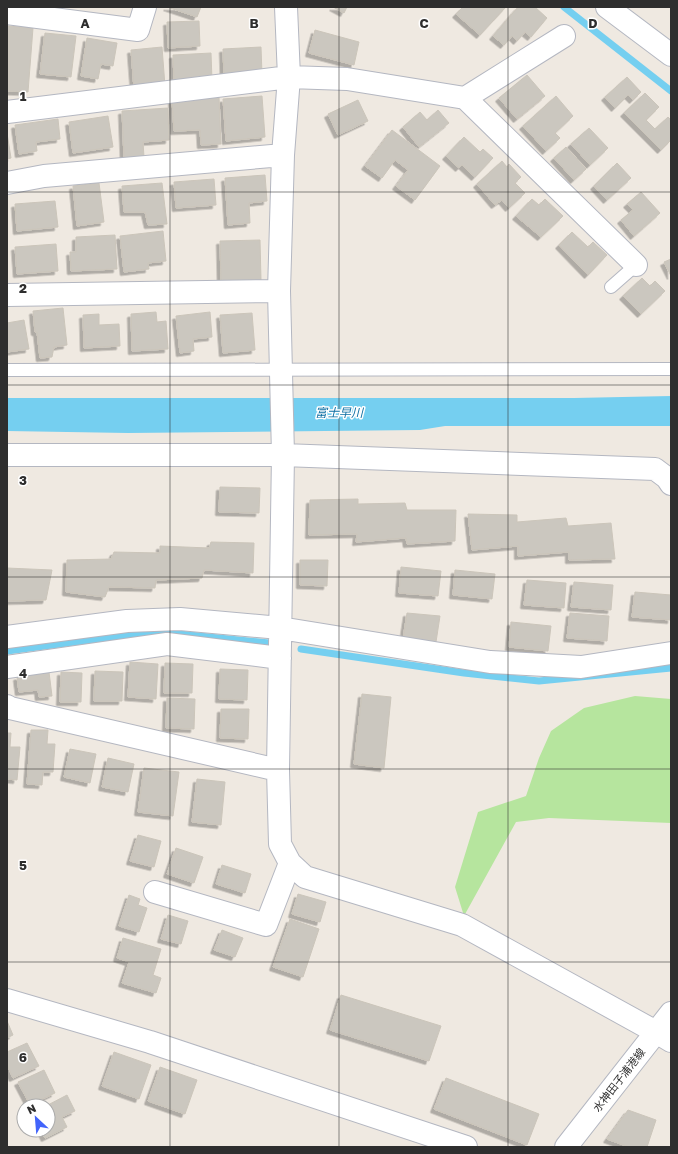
<svg xmlns="http://www.w3.org/2000/svg" width="678" height="1154" font-family="'Golos Text','Noto Sans JP',sans-serif">
<style>
.green{fill:#b6e59e}
.water{fill:#75cff0}
.lines{fill:none;stroke-linecap:round;stroke-linejoin:round}
.stream{stroke:#75cff0;stroke-width:7}
.building{fill:#cbc7bf;stroke:#cbc5ba;filter:url(#shadow)}
.service-casing{stroke:#b4b7c1;stroke-width:14}
.minor-casing{stroke:#b4b7c1;stroke-width:24}
.tertiary-casing{stroke:#b4b7c1;stroke-width:24}
.secondary-casing{stroke:#b4b7c1;stroke-width:24}
.service{stroke:#fff;stroke-width:12}
.minor{stroke:#fff;stroke-width:22}
.tertiary{stroke:#fff;stroke-width:22}
.secondary{stroke:#fff;stroke-width:22}
.grid{fill:none;stroke:#2e2e2e;stroke-width:1;stroke-opacity:0.55}
.labels{text-anchor:middle;stroke-width:3;stroke-linejoin:round;paint-order:stroke}
.street-label{font-size:11px;fill:#2e2e2e;stroke:#fff}
.water-label{font-size:12px;font-style:italic;fill:#0d6fa3;stroke:#fff}
.grid-label{font-size:13px;text-anchor:middle;font-weight:bold;fill:#2e2e2e;stroke:#fff;stroke-width:3;stroke-linejoin:round;paint-order:stroke}
</style>
<defs>
<filter id="shadow"><feDropShadow dx="-3.5" dy="3.5" stdDeviation="0" flood-color="#0004"/></filter>
</defs>
<rect width="100%" height="100%" fill="#efe9e1"/>
<path class="green" d="M635,696l36,3v124l-122,-5 -33,4 -52,94 -9,-29 23,-75 48,-16 13,-38 12,-27 33,-23z"/>
<path class="water" d="M671,396v30h-226l-25,4 -292,3 -121,-2v-33h567z"/>
<g class="lines">
<path class="stream" d="M564,7l107,84
M301,649l163,24 75,8 132,-13
M7,651l105,-14 57,-4 100,10"/>
</g>
<path class="building" d="M167,7h34l-4,10z
M333,7h14l-3,6z
M463,7h43l-26,28 -24,-21z
M518,7h17l12,11 -16,19 -6,-5 -8,9 -5,-5 -8,9 -11,-9z
M199,21l1,25 -32,2 -1,-26z
M7,26l26,2 -5,64 -21,-1z
M315,30l44,12 -5,23 -45,-12z
M45,33l31,3 -5,41 -31,-3z
M87,38l30,5 -4,23 -12,-2 -3,15 -17,-3z
M162,47l3,39 -31,3 -3,-39z
M261,47l1,27 -38,3 -1,-28z
M211,53l1,27 -38,2 -1,-27z
M527,75l18,21 -28,23 -18,-21z
M627,77l14,15 -8,8 -5,-5 -13,13 -10,-11z
M645,93l14,14 -13,13 9,9 13,-12 3,3v20l-10,10 -37,-37z
M262,96l3,41 -39,4 -3,-42z
M556,96l17,20 -18,17 5,5 -14,13 -23,-25z
M219,97l2,47 -20,1 -1,-15 -26,1 -2,-31z
M358,100l10,21 -30,14 -10,-21z
M168,108l1,32 -26,2 1,15 -20,1 -2,-47z
M438,110l11,13 -30,24 -16,-20 17,-15 7,8z
M108,116l5,31 -40,6 -4,-31z
M58,119l2,20 -24,3 1,9 -18,3 -4,-29z
M589,128l19,20 -18,17 -19,-21z
M392,130l48,36 -25,34 -19,-14 12,-16 -13,-10 -13,18 -17,-12z
M7,133l4,25 -4,1z
M464,137l16,15 3,-3 10,9 -18,19 -13,-12 -3,3 -13,-12z
M566,147l20,22 -12,11 -20,-22z
M502,161l5,6 2,-3 12,13 -6,6 10,10 -16,15 -7,-8 -7,5 -18,-21z
M617,163l14,15 -24,22 -13,-14z
M265,175l2,26 -18,2 1,20 -22,2 -3,-47z
M214,179l2,26 -40,3 -2,-26z
M99,183l5,39 -27,4 -4,-40z
M162,183l5,41 -19,1 -3,-13h-21l-2,-26z
M641,192l19,21 -26,23 -13,-16 12,-10 -6,-6z
M532,199l7,6 6,-6 18,17 -22,21 -25,-21z
M55,201l3,26 -41,4 -2,-27z
M163,231l3,30 -18,2 1,6 -25,3 -4,-36z
M572,232l16,15 5,-5 14,13 -19,20 -29,-30z
M115,235l2,34 -46,2 -1,-19h6v-15z
M260,240l1,40 -40,1 -1,-40z
M56,244l2,27 -41,3 -2,-27z
M671,259v17l-7,-14z
M642,278l8,8 5,-5 10,10 -24,23 -18,-18z
M63,308l4,37 -13,2 -2,10 -12,1 -3,-26h-2l-2,-21z
M156,312l1,10 9,-1 2,28 -36,2 -1,-37z
M210,312l2,25 -19,2 1,12 -14,2 -4,-37z
M252,313l3,37 -32,3 -3,-38z
M99,314v11l20,-1 1,22 -36,2 -1,-33z
M24,320l5,29 -22,3v-29z
M220,487l40,1 -1,25 -40,-1z
M358,499v5l47,-1 2,7h49l-1,31 -48,3 -1,-6 -50,4 1,-8 -48,1 1,-35z
M468,514l49,1v7l49,-4 2,8 43,-3 4,36 -46,1v-8l-51,4v-10l-46,4z
M211,542l43,1 -1,30 -49,-3 -2,8 -46,2 -1,8 -46,-1 -4,10 -39,-5 1,-32 44,-1 3,-7 46,1v-7l49,2z
M300,560h28l-1,26 -27,-1z
M401,567l40,4 -3,25 -39,-3z
M7,568l45,2 -6,30 -39,1z
M455,570l40,4 -3,25 -39,-4z
M527,580l39,3 -2,25 -40,-3z
M574,582l39,3 -2,25 -40,-3z
M635,592l36,3v25l-39,-3z
M407,613l33,3 -4,26 -33,-3z
M570,613l39,3 -2,25 -40,-3z
M511,622l40,4 -3,25 -39,-4z
M130,662l28,2 -2,35 -28,-2z
M165,663l28,1 -1,29h-28z
M220,669l28,1 -1,30 -28,-1z
M95,671l28,1 -1,29h-28z
M49,672l3,24 -13,1 -1,-7 -19,2 -2,-15z
M61,672l21,1 -1,29h-21z
M362,694l29,3 -7,71 -30,-4z
M167,698l28,1 -1,30 -28,-1z
M221,709h28l-1,30 -28,-1z
M31,730h17l-1,14h8l-2,28h-10l-1,13 -15,-1z
M7,733h4l-1,14h10l-3,33 -10,-1z
M70,749l26,5 -6,29 -26,-6z
M108,758l26,6 -6,28 -26,-5z
M144,768l35,4 -6,44 -35,-4z
M197,779l28,3 -4,43 -29,-3z
M138,835l23,6 -7,26 -24,-6z
M176,848l27,9 -9,26 -27,-9z
M222,865l29,9 -6,19 -29,-9z
M298,894l28,8 -6,20 -28,-8z
M129,895l11,4 -2,6 9,3 -8,24 -20,-6z
M168,915l20,6 -7,23 -20,-5z
M290,919l29,10 -16,48 -30,-10z
M222,930l21,8 -8,19 -21,-7z
M123,938l38,11 -8,26 8,3 -5,15 -34,-10 7,-21 -12,-4z
M341,995l100,31 -12,35 -99,-31z
M7,1021l6,14 -6,3z
M27,1043l12,23 -26,12 -6,-13v-13z
M114,1052l37,13 -12,34 -37,-13z
M160,1067l37,13 -12,34 -37,-13z
M44,1070l11,23 -25,12 -12,-23z
M446,1078l93,36 -12,31 -93,-36z
M67,1095l8,16 -13,6 5,10 -22,11 -4,-8h7v-24h-2z
M628,1110l28,10 -9,27h-18l-22,-8z"/>
<g class="lines">
<defs>
<path id="service" d="M611,287l25,-22
M7,370l664,-1"/>
<path id="minor" d="M286,7l3,70 -6,78 -4,136 4,164 -5,315 2,74 10,19 15,14 157,48 194,107
M607,7l64,48
M7,13l131,17 7,-23
M465,98l99,-62
M7,112l282,-35 58,2 118,19 171,167
M7,183l37,-7 239,-21
M7,295l272,-4
M7,455h276l372,14 12,9 4,6
M7,637l120,-16 53,-2 100,9 210,34 91,5 90,-14
M7,667l160,-23 113,14
M7,706l3,2 268,62
M155,892l111,33 24,-62
M7,1000l143,42 316,105"/>
<path id="tertiary" d="M656,1032l15,9"/>
<path id="secondary" d="M566,1147l105,-134"/>
</defs>
<use href="#service" class="service-casing"/>
<use href="#minor" class="minor-casing"/>
<use href="#tertiary" class="tertiary-casing"/>
<use href="#secondary" class="secondary-casing"/>
<use href="#service" class="service"/>
<use href="#minor" class="minor"/>
<use href="#tertiary" class="tertiary"/>
<use href="#secondary" class="secondary"/>
</g>
<path class="grid" d="M170,7v1140M339,7v1140M508,7v1140M7,192h664M7,385h664M7,577h664M7,769h664M7,962h664"/>
<g class="labels">
<g class="street-label">
<text transform="translate(619 1080) rotate(-52)" y="4">水神田子浦港線</text>
</g>
<g class="water-label">
<text x="339" y="417">富士早川</text>
</g>
</g>
<g class="grid-label">
<text x="85" y="28">A</text>
<text x="254" y="28">B</text>
<text x="424" y="28">C</text>
<text x="593" y="28">D</text>
<text x="23" y="101">1</text>
<text x="23" y="293">2</text>
<text x="23" y="485">3</text>
<text x="23" y="678">4</text>
<text x="23" y="870">5</text>
<text x="23" y="1062">6</text>
</g>
<rect width="678" height="1154" fill="none" stroke="#2e2e2e" stroke-width="16"/>
<g transform="translate(36 1118) rotate(334)"><circle r="19" fill="#ffffff" stroke="#ababab"/>
<path d="M0-3L7 15L0 10L-7 15Z" fill="#4264fb"/>
<text y="-6" font-size="11" font-weight="bold" text-anchor="middle" fill="#2e2e2e">N</text>
</g>
</svg>
